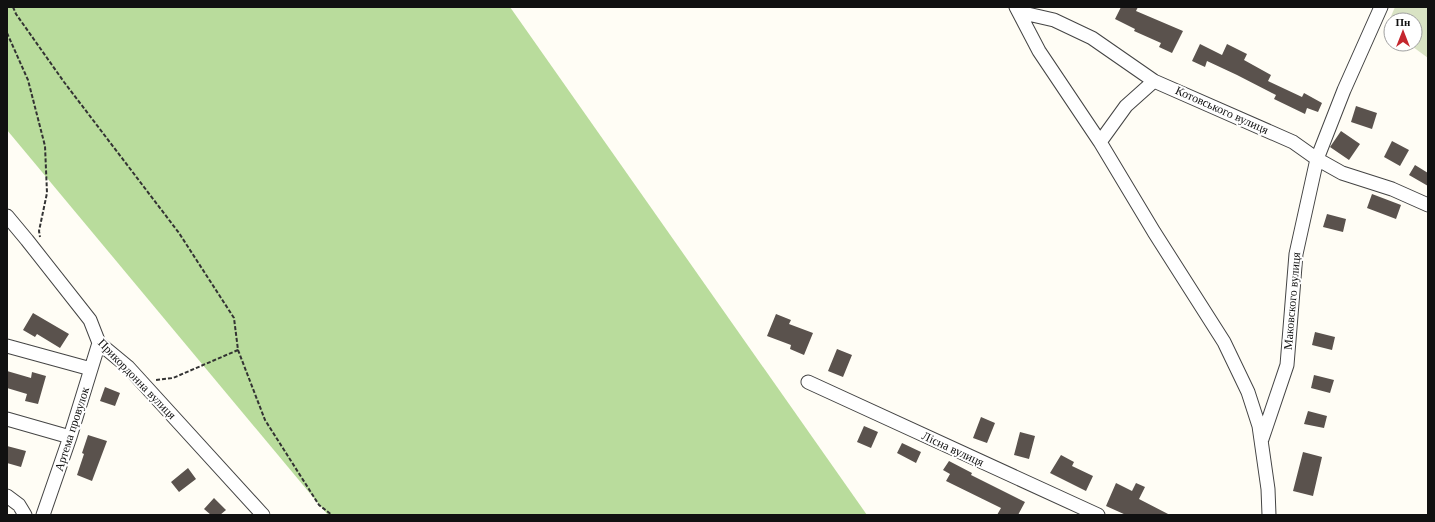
<svg xmlns="http://www.w3.org/2000/svg" width="1435" height="522" font-family="Georgia,serif">
<style>
.forest{fill:#b9dc9c}
.cemetery{fill:#d9e3c4}
.building{fill:#5a524d}
.lines{fill:none;stroke-linecap:round;stroke-linejoin:round}
.street-casing{stroke:#444;stroke-width:15}
.path{stroke:#333;stroke-width:2;stroke-dasharray:4 2;stroke-linecap:butt}
.street{stroke:#fff;stroke-width:13}
.labels{text-anchor:middle;stroke-width:4;stroke-linejoin:round;paint-order:stroke}
.street-label{font-size:12px;fill:#111;stroke:#fff}
</style>
<rect width="100%" height="100%" fill="#fffdf5"/>
<path class="forest" d="M7,7h503l357,508h-539l-321,-385z"/>
<path class="cemetery" d="M1395,7h33v51l-19,-14h6v-24h-24v11l-5,-3z"/>
<path class="building" d="M1121,7h17l-2,4 47,20 -11,22 -13,-6 2,-4 -27,-12 1,-2 -20,-10z
M1200,44l22,11 5,-11 20,10 -3,6 27,15 -3,6 34,16 2,-4 18,10 -4,9 -11,-4 -2,6 -31,-15 2,-4 -39,-20 -30,-14 -2,6 -13,-6z
M1356,106l21,7 -5,16 -21,-7z
M1341,131l19,13 -11,16 -19,-13z
M1392,141l17,9 -9,16 -16,-9z
M1415,165l13,8v13l-19,-11z
M1372,194l29,11 -5,14 -29,-11z
M1327,214l19,5 -3,13 -20,-5z
M33,313l36,21 -9,14 -23,-14 -2,3 -12,-7z
M776,314l15,6 -2,4 24,9 -9,22 -14,-6 1,-4 -24,-9z
M1315,332l20,5 -3,13 -20,-5z
M837,349l15,6 -9,22 -15,-6z
M7,371l24,7 1,-6 14,4 -8,28 -13,-3 2,-7 -20,-6z
M1314,375l20,5 -4,13 -19,-5z
M105,387l15,6 -5,13 -15,-5z
M1308,411l19,5 -3,12 -20,-4z
M981,417l14,6 -8,20 -14,-5z
M864,426l14,6 -7,16 -14,-6z
M1020,432l15,4 -6,23 -15,-4z
M88,435l19,6 -15,40 -15,-6 7,-21 -2,-1z
M902,443l19,9 -5,11 -19,-10z
M7,446l19,5 -5,16 -14,-4z
M1303,452l19,5 -9,39 -20,-5z
M1061,455l13,7 -2,4 21,10 -7,15 -36,-18z
M949,461l23,12 -1,2 54,27 -7,13h-21l4,-7 -55,-27 4,-7 -7,-4z
M188,468l8,11 -17,13 -8,-10z
M1116,483l16,8 4,-8 9,4 -6,12 31,16h-44l-20,-9z
M214,498l12,12 -6,5h-9l-7,-6z"/>
<g class="lines">
<defs>
<path id="street" d="M1016,7l23,44 61,91 54,90 70,110 24,50 11,34 9,63 1,26
M1019,12l35,8 38,18 62,43 139,61 24,17 25,14 50,16 36,16
M1100,142l26,-36 28,-25
M7,216l20,24 63,80 9,23 29,24 135,148
M7,346l84,23
M808,382l290,133
M7,419l63,18
M1262,439l25,-74 9,-111 21,-95 27,-69 37,-83
M7,496l12,9 6,10
M43,515l27,-78 29,-94"/>
</defs>
<use href="#street" class="street-casing"/>
<path class="path" d="M13,7l3,7 48,68 115,151 55,85 4,32 -65,28 -17,2
M7,33l21,47 17,66 2,47 -8,38 1,6
M238,350l27,70 54,85 13,10"/>
<use href="#street" class="street"/>
</g>
<g class="labels">
<g class="street-label">
<text transform="translate(1222 110) rotate(24)" y="4">Котовського вулиця</text>
<text transform="translate(1292 301) rotate(-85)" y="4">Маковского вулиця</text>
<text transform="translate(137 379) rotate(46)" y="4">Прикордонна вулиця</text>
<text transform="translate(72 429) rotate(-72)" y="4">Артема провулок</text>
<text transform="translate(953 449) rotate(25)" y="4">Лісна вулиця</text>
</g>
</g>
<rect width="1435" height="522" fill="none" stroke="#111111" stroke-width="16"/>
<g transform="translate(1403 32)"><circle r="19" fill="#ffffff" stroke="#a0a0a0"/>
<path d="M0-3L7 15L0 10L-7 15Z" fill="#c4262e"/>
<text y="-6" font-size="11" font-weight="bold" text-anchor="middle" fill="#111111">Пн</text>
</g>
</svg>
